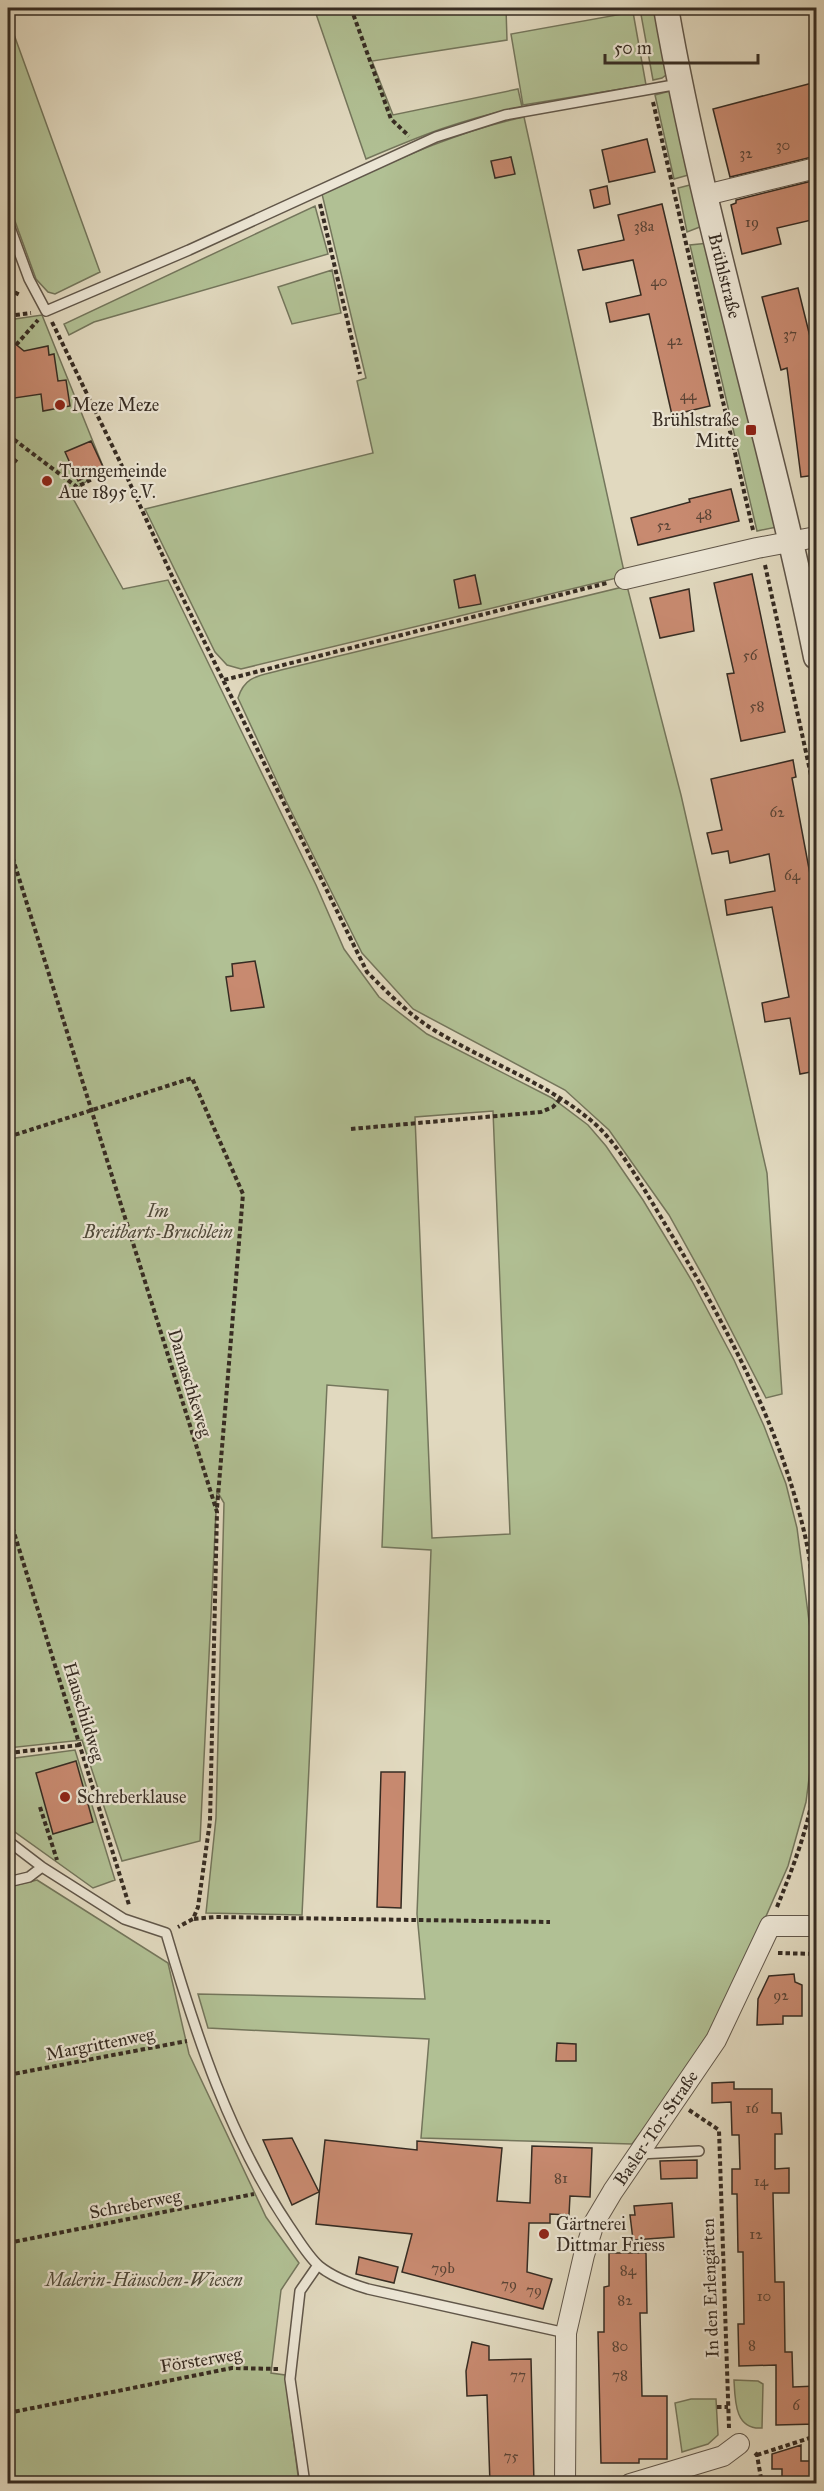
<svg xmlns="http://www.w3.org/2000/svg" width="824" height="2491" font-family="'IM FELL Great Primer',serif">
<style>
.green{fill:#b1c094;stroke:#74765c;stroke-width:1.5;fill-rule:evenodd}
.building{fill:#c88a70;stroke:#362c23;stroke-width:1.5}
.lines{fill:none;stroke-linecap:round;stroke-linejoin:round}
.service-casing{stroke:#61574a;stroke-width:12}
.minor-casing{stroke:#61574a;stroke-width:22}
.tertiary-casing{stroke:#61574a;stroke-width:27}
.path{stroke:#362c23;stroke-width:4;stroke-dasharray:4.5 3;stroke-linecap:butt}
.service{stroke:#ece6d5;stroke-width:9}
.minor{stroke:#ece6d5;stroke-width:20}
.tertiary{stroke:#ece6d5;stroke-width:24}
.poi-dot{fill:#8f2418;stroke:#ece6d5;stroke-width:2}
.labels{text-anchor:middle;stroke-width:4.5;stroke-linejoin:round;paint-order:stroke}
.number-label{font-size:15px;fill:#5a4436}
.street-label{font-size:18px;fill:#362c23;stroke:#ece6d5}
.poi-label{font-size:18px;fill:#362c23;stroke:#ece6d5;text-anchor:start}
.park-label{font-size:18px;font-style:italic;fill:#4f4a3a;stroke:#ece6d5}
</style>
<rect width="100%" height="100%" fill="#e1d9bf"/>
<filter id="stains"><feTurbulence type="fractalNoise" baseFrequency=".00333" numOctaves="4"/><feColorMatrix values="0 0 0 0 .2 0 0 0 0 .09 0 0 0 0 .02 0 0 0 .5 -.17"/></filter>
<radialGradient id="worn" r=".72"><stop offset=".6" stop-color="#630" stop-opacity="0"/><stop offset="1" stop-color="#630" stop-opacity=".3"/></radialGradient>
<path class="green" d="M314,8h192l1,32 -135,21 21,54 125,-26 4,18c-58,11 -102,29 -156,52z
M657,8l13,64 -8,6 -9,2 -13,-71z
M633,12l13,73 -123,20 -12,-71z
M8,18l92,254 -45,22 -7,-2 -12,-13 -28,-77z
M670,91l4,2 18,81 -18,5 -19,-84z
M524,117l101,459 -384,93 -14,-4 -12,-13 -70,-143 228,-56 -16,-72 9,-3 -44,-184c66,-30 131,-62 202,-77z
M694,184l11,41 -18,7 -9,-44z
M315,206l13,48 -234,68 -25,13 -5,-11z
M709,243l68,284 -20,4 -67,-286z
M332,270l9,43 -49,11 -14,-37z
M42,315l62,154 -34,24 53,96 45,-9 148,305 28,64 35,48 48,37 125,64 36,27 18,21 37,54 49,81 42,79 30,66 22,58 11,44 16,124 3,72 -10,78 -18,64 -59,135 -60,94 -37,49 -211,-6 8,-99 -221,-11 -10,-34 227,5 -8,-85 14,-364 -49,-3 6,-157 -61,-5 -25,530 -96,-2 10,-95 8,-315 -7,-12 -17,350 -78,20 -40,-121 -74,8v-1428zM493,1111l17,423 -78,4 -17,-421z
M627,586l54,209 86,378 15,221 -16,4 -57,-111 -40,-72 -60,-85 -44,-40 -152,-81 -51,-56 -76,-152 -48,-103c7,-23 22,-22 43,-28z
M75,1750l40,130 -22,8 -85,-61v-68z
M37,1880l131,83 21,91 77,163 33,46 -18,27 -10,83 14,2 14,108h-291v-596z
M734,2380l24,1 5,3 -1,44c-27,2 -27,-27 -28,-48z
M691,2399h25l2,36 -10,9 -26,8 -7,-49z"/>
<path class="building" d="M816,82v74l-86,21 -17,-68z
M647,139l8,33 -46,10 -7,-32z
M511,157l4,17 -20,4 -4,-17z
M816,180v39l-39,9 4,16 -39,10 -11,-49 5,-2v-3z
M607,186l3,18 -16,4 -4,-18z
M662,204l48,202 -38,9 -23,-101 -39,8 -4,-19 35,-8 -8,-35 -50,10 -5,-20 46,-10 -6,-25z
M798,288l18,73v114l-15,2 -14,-109 -6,2 -19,-73z
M8,338l16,13 24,-5 1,9 5,-1 4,27 8,-1 4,26 -27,5 -2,-17 -33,5z
M91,441l13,28 -26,12 -13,-29z
M731,489l8,32 -101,24 -7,-27 59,-16 -1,-3z
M752,574l33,158 -44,9 -14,-67 7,-1 -20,-90z
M475,575l6,29 -22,4 -5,-28z
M689,589l5,42 -34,7 -10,-40z
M793,760l3,17 -4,1 24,128v165l-16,3 -10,-56 -25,4 -3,-19 27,-6 -17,-90 -45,8 -2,-15 50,-9 -6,-37 -39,9 -2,-12 -16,3 -5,-21 15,-3 -11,-51z
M255,961l9,46 -33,4 -5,-34 7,-1 -1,-12z
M76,1761l17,61 -40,12 -17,-61z
M381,1772h24l-4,136 -24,-1z
M794,1974l1,8 7,3v31h-19v8l-26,1 1,-26 11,-23z
M557,2043l19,1v17h-20z
M734,2082v7h38v24h9l1,21h-7v35l14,-1v25h-16l2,89h9l1,70h7l1,35 23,-1v38l-40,1v-60l-37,1 -1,-42h6l-1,-72h-5l-1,-58h-5v-25h8l-1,-34h-7l-1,-33 -19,1v-20z
M292,2138l27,54 -27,13 -29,-65z
M325,2140l92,10v-9l85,7 -5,53 33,2 2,-57 60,2 -2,49 -20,-1 -1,19 -19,-1v9h-21l-2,49 25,7 -9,30 -141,-37 10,-38 -96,-10z
M697,2160v18l-36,1 -1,-18z
M672,2203l2,34 -41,3 -3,-25h5l-1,-9z
M609,2253h37l1,60h-7l2,83h25v63h-28v4h-38l-3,-131h6v-45l5,-1z
M359,2257l39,10 -4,16 -38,-9z
M472,2342l17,4v14l42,-1 3,125h-44l-3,-89 -20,1 -1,-25z
M801,2445v16h15v23h-34v-15h-10v-15z"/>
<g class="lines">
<defs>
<path id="service" d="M8,222l21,57 17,32 143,-61 247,-113 69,-22 174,-31
M8,1841l34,26 82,52 42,14c30,102 63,204 123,293 9,13 18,29 30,40 15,12 32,18 49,23l198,44
M8,1882l21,-5 13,-10
M639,2154l60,-3
M305,2484l-15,-105 10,-88 18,-26"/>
<g id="minor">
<path d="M706,195l110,-27"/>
<path d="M625,579l132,-31 59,-11"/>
<path id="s1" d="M565,2484l1,-151 18,-78 10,-32 19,-32 103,-151 54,-114h46"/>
<path d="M630,2484l93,-28 16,-12"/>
</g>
<g id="tertiary">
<path id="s2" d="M666,8c38,218 106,431 150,649"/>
</g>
</defs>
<use href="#service" class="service-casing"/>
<use href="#minor" class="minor-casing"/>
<use href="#tertiary" class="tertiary-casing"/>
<path class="path" d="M351,8l40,111 18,17
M653,102l100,428
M320,204l40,170
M8,289l12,6
M8,316l23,-3
M52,322l70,144 49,108 196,398c23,23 44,45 72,61 50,30 103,48 149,85 30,23 57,73 77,106 60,99 118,206 142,321 6,28 6,57 9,85
M16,345l22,-25
M8,435l69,52 15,-8
M8,455l9,7
M765,565l51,233
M224,680l383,-97
M8,843l209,669 -7,309 -12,86 -5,12 -15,8
M351,1129l190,-17 12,-5 8,-9
M8,1137l184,-59 51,116 -26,314
M8,1513l121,392
M8,1538l7,-2
M8,1753l72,-8
M40,1807l17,53
M777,1907c17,-42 34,-86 39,-131
M194,1919l21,-2 335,5
M778,1953l38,1
M8,2075l179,-34
M689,2110l30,20 10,298
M8,2243l246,-49
M717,2407h11
M8,2413l224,-45 46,1
M755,2453l2,2 5,29
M757,2455l59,-19"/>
<use href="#service" class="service"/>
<use href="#minor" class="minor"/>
<use href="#tertiary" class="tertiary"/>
</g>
<g class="poi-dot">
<circle cx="60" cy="405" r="6"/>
<rect x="745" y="424" width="12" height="12" rx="3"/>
<circle cx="47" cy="481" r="6"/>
<circle cx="65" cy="1797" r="6"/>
<circle cx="544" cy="2234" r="6"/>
</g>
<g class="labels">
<g class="number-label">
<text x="783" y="150">30</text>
<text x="746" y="158">32</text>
<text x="752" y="227">19</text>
<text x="644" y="231">38a</text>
<text x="659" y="286">40</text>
<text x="790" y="339">37</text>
<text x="675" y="345">42</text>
<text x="688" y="400">44</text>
<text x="704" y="519">48</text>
<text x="664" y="530">52</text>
<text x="750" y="660">56</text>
<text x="757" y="711">58</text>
<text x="777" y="817">62</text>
<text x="792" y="880">64</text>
<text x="781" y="2000">92</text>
<text x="752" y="2113">16</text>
<text x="561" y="2183">81</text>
<text x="761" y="2186">14</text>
<text x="756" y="2239">12</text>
<text x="443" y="2273">79b</text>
<text x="628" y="2275">84</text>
<text x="509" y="2289">79</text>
<text x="534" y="2295">79</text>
<text x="764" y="2301">10</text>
<text x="625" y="2305">82</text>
<text x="752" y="2350">8</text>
<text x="620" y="2351">80</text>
<text x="518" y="2380">77</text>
<text x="620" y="2380">78</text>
<text x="796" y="2410">6</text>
<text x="511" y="2461">75</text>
</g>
<g class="street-label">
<text dy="6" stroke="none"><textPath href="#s2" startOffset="274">Brühlstraße</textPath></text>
<text transform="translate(190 1383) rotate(73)" y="6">Damaschkeweg</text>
<text transform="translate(84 1712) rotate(73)" y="6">Hauschildweg</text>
<text transform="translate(100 2044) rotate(-11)" y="6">Margrittenweg</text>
<text dy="6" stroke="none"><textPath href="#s1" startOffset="378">Basler-Tor-Straße</textPath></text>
<text transform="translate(135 2204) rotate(-11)" y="6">Schreberweg</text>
<text transform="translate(710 2288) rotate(-92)" y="6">In den Erlengärten</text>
<text transform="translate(201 2360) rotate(-9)" y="6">Försterweg</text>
</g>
<g class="poi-label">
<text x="72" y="411">Meze Meze</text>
<text x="739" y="426" text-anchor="end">Brühlstraße<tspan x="739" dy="21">Mitte</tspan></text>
<text x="59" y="477">Turngemeinde<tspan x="59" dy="21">Aue 1895 e.V.</tspan></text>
<text x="77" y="1803">Schreberklause</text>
<text x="556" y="2230">Gärtnerei<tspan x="556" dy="21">Dittmar Friess</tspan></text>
</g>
<g class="park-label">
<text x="158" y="1217">Im<tspan x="158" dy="21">Breitbarts-Bruchlein</tspan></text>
<text x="144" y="2286">Malerin-Häuschen-Wiesen</text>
</g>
</g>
<rect width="824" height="2491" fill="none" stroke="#e1d9bf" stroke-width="30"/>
<rect x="9" y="9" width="806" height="2473" fill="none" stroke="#362c23" stroke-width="3"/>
<rect x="15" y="15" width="794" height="2461" fill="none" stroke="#362c23" stroke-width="1.5"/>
<path d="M605 54v9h153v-9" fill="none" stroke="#362c23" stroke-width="3"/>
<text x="614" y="54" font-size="18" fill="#362c23" stroke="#ece6d5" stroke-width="4.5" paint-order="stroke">50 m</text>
<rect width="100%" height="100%" filter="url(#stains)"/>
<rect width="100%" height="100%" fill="url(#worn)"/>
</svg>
